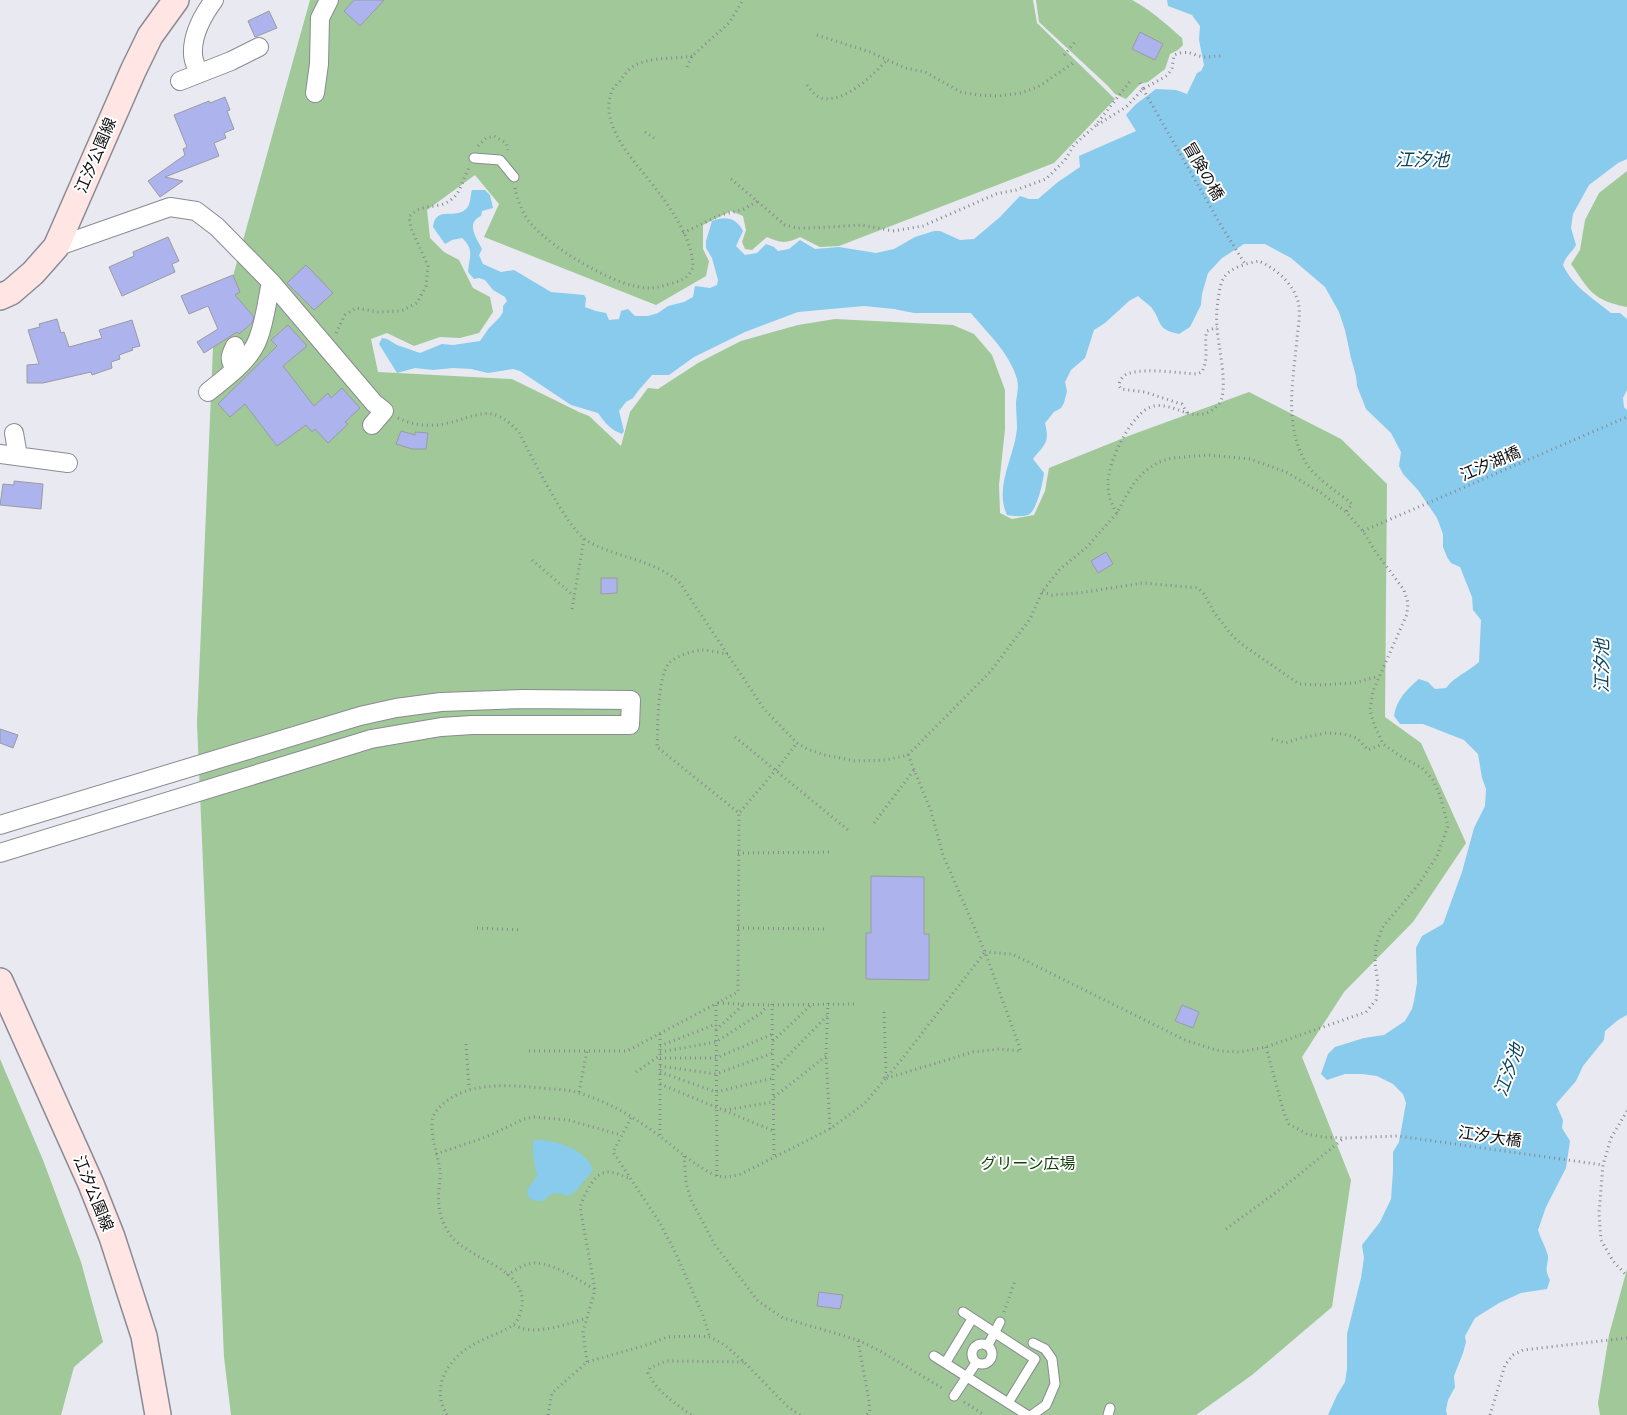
<svg xmlns="http://www.w3.org/2000/svg" width="1627" height="1415" font-family="Cabin,'Noto Sans JP',sans-serif">
<style>
.green{fill:#a0c898}
.water{fill:#88cbed}
.building{fill:#adb3ed;stroke:#9a9ba2}
.lines{fill:none;stroke-linecap:round;stroke-linejoin:round}
.lane-casing{stroke:#8a8b92;stroke-width:11}
.street-casing{stroke:#8a8b92;stroke-width:20}
.secondary-casing{stroke:#8a8b92;stroke-width:28}
.path{stroke:#88898e;stroke-width:3;stroke-dasharray:1 4;stroke-linecap:butt}
.lane{stroke:#fff;stroke-width:9}
.street{stroke:#fff;stroke-width:18}
.secondary{stroke:#ffe5e4;stroke-width:25}
.labels{text-anchor:middle;stroke-width:4;stroke-linejoin:round;paint-order:stroke}
.street-label{font-size:16px;fill:#0f0f11;stroke:#fff}
.park-label{font-size:16px;fill:#163f0d;stroke:#fff}
.water-label{font-size:18px;font-style:italic;fill:#0e455d;stroke:#fff}
</style>
<rect width="100%" height="100%" fill="#e8e9f1"/>
<path class="green" d="M310,0h723l4,23 78,76 -61,64 -215,83 -19,1 -20,-10c-14,7 -20,6 -33,0l-15,13 -7,-1 -3,-7 4,-12 -3,-14 -12,-5 -28,14v24l6,12 -3,15 -50,29 -172,-68 15,-33 -24,-29 -48,35 3,28 14,14 15,8 14,28 17,9 3,15 -14,21 -19,5 -20,-1 -26,9 -27,-13 -16,6 7,33 134,7 67,33 10,4 32,30 9,-34 18,-24 10,1 40,-26 43,-22 57,-16 37,-6 118,6 21,9 18,21 13,35v39l-6,56 1,28 12,6 22,-4 11,-24 4,-23 82,-33 118,-43 92,47 46,45 -2,233 36,26 45,100 -53,79 -69,70 -42,65 49,123 -19,127 -80,68 -56,40h-965l-7,-58 -27,-634 16,-375z
M1036,0h96c19,10 34,24 50,38l1,7 -5,5 -8,4 -5,15 -17,13 -8,2 -14,15 -11,-5 -8,-9 -68,-63z
M1627,171v136c-35,-7 -37,-16 -56,-43l9,-14 5,-30 14,-27z
M0,1059l43,101 38,102 22,80 -29,25 -13,48h-61z
M1627,1269v146h-27l-2,-12 11,-68z"/>
<path class="water" d="M1167,0h460v159l-9,4 -29,22 -16,29 -2,14 5,17c-5,9 -10,10 -13,20 10,22 30,33 48,48h9l7,6v71l-4,8 1,9 3,3v605l-9,5 -13,11 -1,9 -21,26 -7,15 -20,23 7,16 -1,8 8,13 -4,27 -20,39 -8,23c2,8 7,15 9,23 4,9 -5,13 3,27l-3,9 -26,4 -22,10 -24,15 -10,18 1,6 -3,11 -9,23 1,11 -7,13 -2,10 1,5h-119l9,-20 8,-13 2,-13v-35l14,-56 3,-20 -2,-13 18,-23 11,-23 2,-28v-19l6,-10 7,-39 -3,-9 -10,-10 -16,-8 -15,-2h-17l-18,6 -6,-6 7,-20 7,-7 29,-9 20,-3 21,-14 7,-12 2,-8 3,-18 -1,-35 6,-12 21,-12 19,-52 12,-44 11,-22 1,-17 -4,-11 -4,-24 -14,-14 -41,-16h-23l-6,-8c2,-16 13,-27 25,-37l9,3 7,7 11,-1c9,-12 22,-16 33,-26l2,-42 -8,-10 -1,-13 -12,-30 -9,-4 -4,-6 -4,-10v-13l-6,-16 -19,-28 -15,-16 -4,-8 2,-14 -10,-19 -25,-24 -9,-23 -1,-10 -5,-18 -6,-28 -6,-18 -14,-25 -34,-29 -26,-14h-21l-22,14 -14,15 -6,21 -1,11 -11,22 -11,7c-24,-5 -16,-12 -28,-27 -4,-4 -9,-7 -13,-11l-9,5 -24,22 -11,7 -9,28 -14,12 -6,12 2,9 -3,12 -3,5 -7,4 -9,11c5,20 0,21 -12,36l11,14c-1,9 -7,38 -16,42 -6,2 -15,1 -21,0 -13,-28 7,-57 10,-86 0,-9 -1,-18 -1,-27 1,-7 3,-16 1,-23 -8,-27 -29,-45 -46,-66h-57l-20,-4 -30,-3 -66,6 -53,20 -51,25 -25,18h-17l-14,16 -5,7 -7,4 -7,9 5,20 -2,3c-11,-4 -17,-11 -24,-21l-27,-8 -51,-34 -7,-2 -25,4 -17,-4 -18,-1 -20,2 -18,-2 -18,5 -18,-29 3,-6 5,1 10,6 23,8 22,-9 11,1 27,-4 9,-13 11,-11 3,-5v-6l4,-5 -2,-4 -12,-7 -8,-10 -6,-2 -5,1 -6,-7c1,-15 7,-22 -6,-34l-10,2 -7,4 -12,-17c3,-23 23,-6 34,-19 4,-5 3,-12 5,-18h13l5,5 3,13 -11,3 -1,5c-16,7 -4,23 1,33l-3,6 4,9 18,8 13,-2 37,22 33,3 2,3 -1,9 11,4 10,2 3,7 10,-1 2,-8 7,-2 7,7h13l10,-3 10,-7 16,-4 9,-5 2,-11 15,2 7,-3 1,-5 -6,-22 -6,-10v-7l6,-20c13,-5 24,-4 31,10l-7,15 9,9 12,-2 9,-9 8,3 4,4 11,-2 11,-9 15,9 24,-2 37,6 18,-4 21,-12 19,-6h6l20,9 14,-1 26,-22 20,-21 9,3h9l20,-17 22,-15 -1,-11 57,-25 -10,-16 9,-10 21,-16 20,1 11,4 10,-21 4,-2 3,-6 -5,-25 1,-14 -8,-11 -24,-9z
M536,1140c20,0 50,9 57,30l-17,21 -8,5c-11,-5 -17,-3 -25,5 -7,0 -11,0 -16,-6l1,-6 9,-13 -4,-21v-14z"/>
<path class="building" d="M354,0h30l-24,26 -16,-15z
M269,11l8,17 -22,9 -7,-16z
M1140,32l23,12 -8,16 -23,-11z
M225,97l5,13 -3,1 7,18 -10,4 2,5 -12,5 5,13 -54,21 18,4 -23,16 -12,-16 37,-26 -2,-6 4,-2 -13,-32 35,-14 1,2z
M168,237l11,24 -7,3 3,8 -53,24 -13,-29 25,-11 -1,-4z
M306,265l27,28 -19,17 -27,-27z
M233,275l7,17 -5,3 19,22 -2,6 -13,11 -2,-2 -33,21 -7,-11 21,-13 -10,-23 -19,8 -8,-18z
M57,319l4,14 3,-1 5,15 33,-9 -3,-8 33,-10 8,26 -8,2 1,2 -14,5 1,4 -9,3 1,6 -20,7 -1,-3 -48,11h-16v-18l12,-1 -11,-34 12,-3 -1,-3z
M288,325l19,21 -24,20 31,40 14,-13 3,5 11,-10 18,20 -15,14 3,2 -20,19 -13,-14 -3,3 -6,-7 -29,21 -32,-42 -15,13 -12,-13 59,-58 -6,-6z
M401,431l14,4v-3l13,1 -2,16h-14l-16,-5z
M14,481l29,3 -2,25 -41,-4 3,-21 11,1z
M1106,552l7,12 -15,9 -7,-12z
M601,578h16v15l-16,1z
M0,729l18,6 -5,13 -13,-5z
M871,876l53,1v57h5v46l-63,-1v-46h5z
M1182,1005l17,7 -6,16 -18,-7z
M819,1292l24,3 -3,14 -23,-3z"/>
<g class="lines">
<defs>
<path id="lane" d="M474,158l26,2 14,17
M963,1312l72,47 -27,44
M972 1354a10 10 0 1 1 20 0a10 10 0 1 1-20 0Z
M988,1345l12,-23
M934,1356l93,59
M946,1362l26,-43
M954,1396l22,-33
M1032,1415l14,-10 9,-21 -3,-25 -7,-10 -12,-6
M1108,1415l2,-7"/>
<path id="street" d="M198,73c-1,-6 -5,-12 -5,-19 -1,-19 10,-39 21,-54
M180,81l51,-20 28,-14
M315,93l4,-29 1,-46 9,-18
M56,247l114,-40 26,4 21,16 54,55 103,121 10,8 -12,14
M235,346c-5,10 -7,14 1,23
M208,392c17,-14 42,-31 50,-53 7,-18 9,-38 13,-57
M14,433l4,23
M0,454l68,9
M0,825l360,-109 36,-8 45,-6 82,-3 108,1 -1,25h-158l-31,2 -70,12 -371,114"/>
<path id="secondary" d="M0,297l11,-5 22,-19 23,-26 77,-176 17,-35 26,-36
M0,981l91,203 21,53 32,99 14,79"/>
</defs>
<use href="#lane" class="lane-casing"/>
<use href="#street" class="street-casing"/>
<use href="#secondary" class="secondary-casing"/>
<path class="path" d="M817,35l53,17 35,16 20,4 36,20 17,3 20,1 23,-3 17,-6 35,-24
M1064,55l11,-13
M687,67l5,-11 37,-33 14,-23
M1140,83l3,6
M807,85c4,5 8,11 14,13 23,6 52,-23 66,-38
M1143,89l79,138 23,37
M1097,125l29,-18 17,-18 25,-14 4,-7 2,-13c15,-6 17,0 30,2 5,0 11,-1 17,-1
M645,132l9,6
M478,146l8,-8 8,-2 12,7 2,7
M731,179l54,46 12,3h14l51,-3 31,6 30,-5 73,-32 20,-4 30,-11 19,-19 9,-15 21,-19 36,-46
M515,188c2,12 9,29 18,38 21,23 85,63 117,62 8,0 30,-6 36,-11 3,-2 5,-6 7,-9 0,-26 -18,-54 -34,-75 -19,-27 -60,-63 -48,-100 1,-4 6,-9 9,-12 6,-9 12,-16 23,-19 16,-5 33,-3 49,-6
M683,233l37,-18 22,-5 16,-9
M336,333l9,-18 11,-7 22,4 23,-1 16,-8 9,-17 2,-20 -17,-38 -2,-11c14,-16 29,-6 43,-18 9,-7 11,-21 17,-31
M1187,413l-5,-9 -4,-1 -33,-11 -24,-3 -2,-3c0,-6 5,-12 11,-13 18,-5 48,0 67,1l5,-2c8,-17 1,-28 5,-41l10,-4
M398,418c14,7 31,9 46,6 34,-7 46,-23 75,8 11,22 48,96 67,108 29,18 66,18 94,43l84,126 33,34 10,6 18,6 30,6 31,-1 22,-5 82,-83 40,-53 12,-27 18,-23 27,-22 30,-34 8,-15 9,-15 11,-12 14,-9 13,-4 36,-3 42,4 36,13 34,20 26,20 17,19 12,20 29,39 4,13 -1,11 -34,77 -3,19 4,14 9,20 17,12 22,12 11,12 7,15 8,31 -11,30 -19,29 -36,43 -6,17 -1,18 3,20 -2,17 -10,12 -100,35 -26,5 -20,-1 -33,-10 -175,-87 -27,-2
M1117,513c-6,-9 -9,-18 -9,-29 -1,-20 24,-74 46,-78 23,-4 42,22 64,-1 12,-12 0,-60 -1,-77 -1,-12 0,-23 2,-34 1,-8 3,-16 9,-21 8,-7 21,-10 31,-12 17,8 33,21 39,40 3,11 0,26 -1,38 -4,43 -14,89 11,127 9,13 31,27 44,38l-6,8
M1363,531l264,-114
M532,560l42,36
M1042,592l10,3 27,-2 64,-10 55,5 6,6 10,18 16,21 10,10 59,41 20,1 35,-2 25,-7
M572,609l12,-70
M728,654c-8,-1 -18,-4 -27,-4 -9,1 -25,6 -32,13 -12,15 -11,64 -12,84l82,66 37,-43 21,-27
M735,737l113,93
M1272,739l14,4 15,-5 25,-5 18,1 13,4 11,12 15,-6
M874,823l40,-53
M738,853l95,-1
M477,928l45,2
M738,928l90,1
M828,1003l-2,52 4,74
M772,1004l2,152
M884,1012l2,59 -2,8 89,-27 26,-3 22,2 -36,-99 -42,-97 -12,-44 -23,-56
M716,1030l28,-26
M660,1034v102
M773,1041l38,-36
M466,1044l3,45
M660,1046l56,-22
M1266,1047l18,66 5,11 18,10 16,3 21,1 54,-2 205,29
M529,1051h98l111,-59 1,-179
M660,1052l56,-10 45,-29 6,-7
M660,1058h56l57,-24
M660,1066l56,8 57,-21
M774,1070l53,-54
M636,1072l23,-16
M660,1072l56,20 57,-14
M660,1084l114,47
M579,1092l8,-41
M774,1097l52,-41
M725,1110l48,-8
M1627,1111l-16,27 -8,27 -4,48 2,27 12,21 14,15
M631,1118l-18,34 47,71 16,31 26,59 8,24
M436,1154l50,-17 38,-18 10,-2 34,3 53,15
M684,1156l2,26 5,18 24,45 43,56 25,17 75,22 22,11 64,38
M717,1176l-1,-173 52,2 87,-1
M1226,1229l64,-47 54,-44
M507,1275c7,-4 14,-9 21,-11 18,-6 51,16 66,25
M1004,1312l11,-31
M514,1325c20,12 52,-1 73,-7
M858,1341l11,60 1,11 -4,3
M587,1362l-4,-30 12,-42 -15,-83c4,-11 14,-36 29,-35 6,0 14,4 19,6
M964,1402l21,13
M447,1415c-18,-30 3,-59 31,-73 9,-5 31,-12 37,-19 4,-4 6,-11 7,-17 4,-39 -51,-45 -71,-70 -10,-14 -14,-29 -12,-46 0,-6 2,-13 1,-19 -2,-16 -9,-32 -8,-48 0,-8 5,-14 11,-19 32,-28 84,-16 124,-14 33,7 67,26 95,48 13,10 41,34 56,38 8,2 15,0 23,-2l89,-45 35,-26 37,-44 83,-107
M548,1415l4,-22 35,-31 63,-18 17,-7 30,-1 13,1 15,8 19,17 43,44 13,9
M691,1415c-17,-13 -33,-22 -43,-42l2,-5 16,-7 78,1
M1490,1415l15,-50 8,-10 10,-5 104,-12"/>
<use href="#lane" class="lane"/>
<use href="#street" class="street"/>
<use href="#secondary" class="secondary"/>
</g>
<g class="labels">
<g class="street-label">
<text transform="translate(95 155) rotate(-67)" y="6">江汐公園線</text>
<text transform="translate(1204 171) rotate(60)" y="6">冒険の橋</text>
<text transform="translate(1490 463) rotate(-23)" y="6">江汐湖橋</text>
<text transform="translate(1490 1136) rotate(8)" y="6">江汐大橋</text>
<text transform="translate(94 1193) rotate(68)" y="6">江汐公園線</text>
</g>
<g class="park-label">
<text x="1028" y="1169">グリーン広場</text>
</g>
<g class="water-label">
<text x="1422" y="166">江汐池</text>
<text transform="translate(1602 666) rotate(-90)" y="6">江汐池</text>
<text transform="translate(1509 1070) rotate(-70)" y="6">江汐池</text>
</g>
</g>
</svg>
